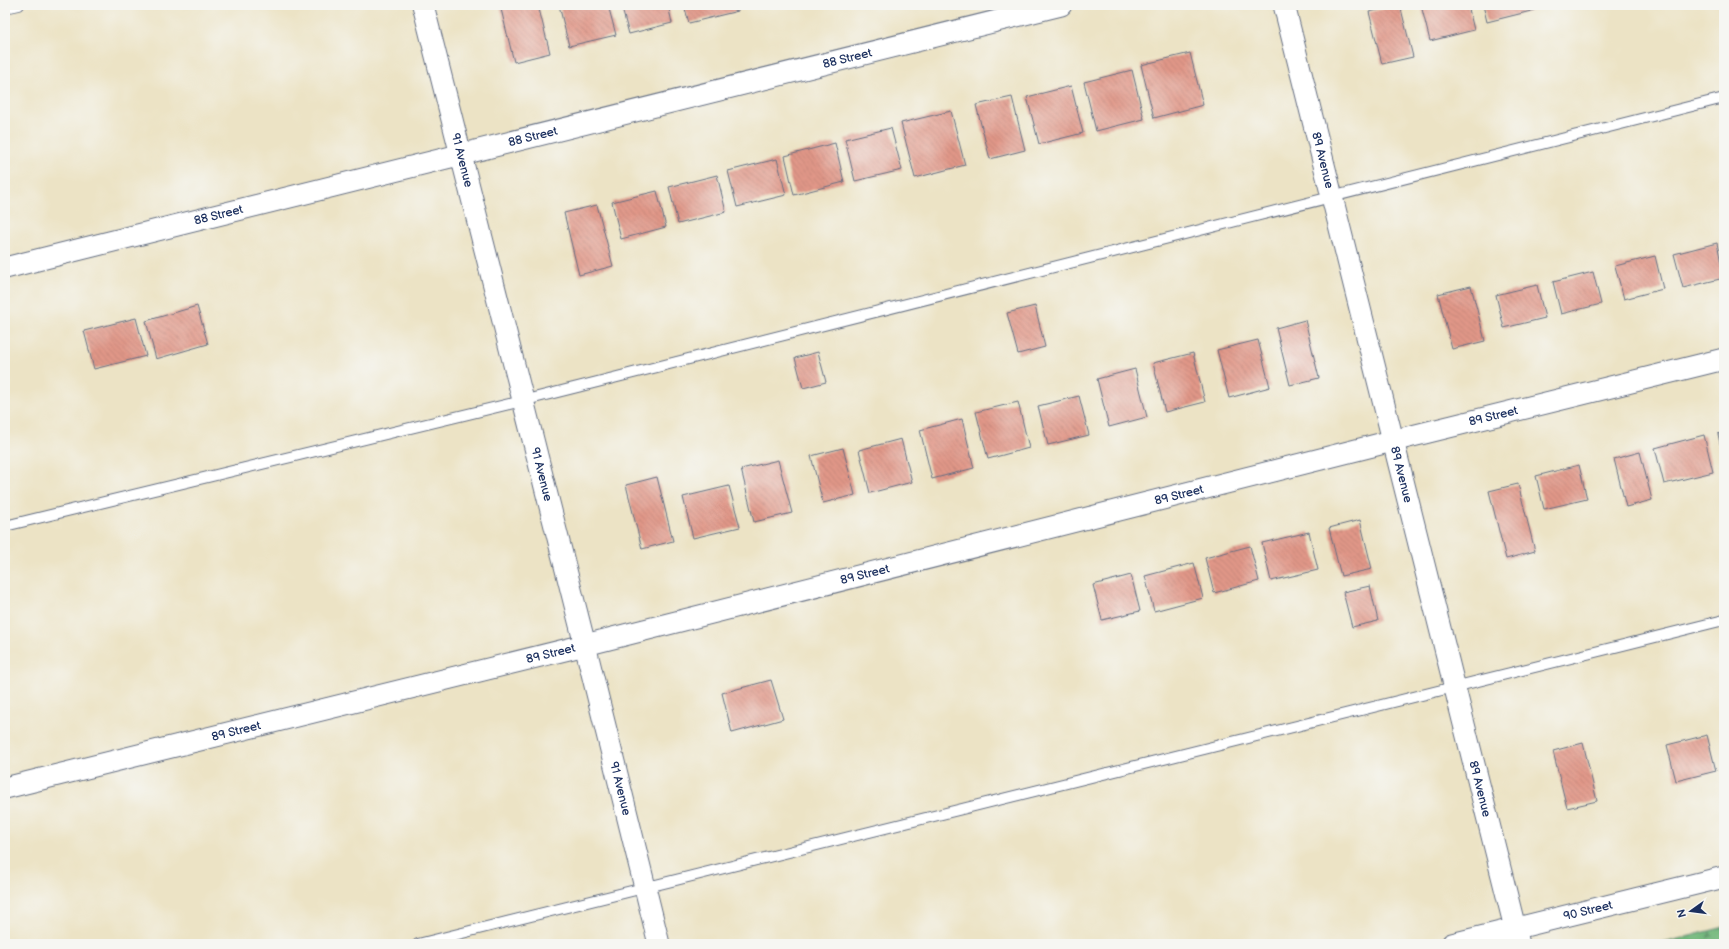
<svg xmlns="http://www.w3.org/2000/svg" width="1729" height="949" font-family="'Balsamiq Sans',sans-serif">
<style>
.forest{fill:url(#forest-firs);stroke:#47746d}
.building{fill:url(#building-back-hatch)}
.lines{fill:none;stroke-linecap:round;stroke-linejoin:round}
.service-casing{stroke:#646e82;stroke-width:12}
.minor-casing{stroke:#646e82;stroke-width:23}
.service{stroke:#fff;stroke-width:10}
.minor{stroke:#fff;stroke-width:21}
.labels{text-anchor:middle;stroke-width:4;stroke-linejoin:round;paint-order:stroke}
.street-label{font-size:12px;fill:#1b2f5e;stroke:#f6f6f2}
</style>
<defs>
<pattern id="forest-firs" width="22" height="20" patternUnits="userSpaceOnUse"><rect width="22" height="20" fill="#73b87c"/><path d="M5 1l3.5 6h-7zM16 11l3.5 6h-7z" fill="#5e9669"/></pattern>
<pattern id="building-back-hatch" width="6" height="6" patternUnits="userSpaceOnUse"><rect width="6" height="6" fill="#e19788"/><path d="M-1 5l2 2M0 0l6 6M5-1l2 2" fill="none" stroke="#b67c72"/></pattern>
</defs>
<rect width="100%" height="100%" fill="#f6f6f2"/>
<filter id="ink" filterUnits="userSpaceOnUse"><feTurbulence type="fractalNoise" baseFrequency=".025" numOctaves="2"/><feDisplacementMap in="SourceGraphic" scale="8" xChannelSelector="R" yChannelSelector="G"/><feConvolveMatrix kernelMatrix="1 2 1 2 8 2 1 2 1" color-interpolation-filters="sRGB"/></filter>
<filter id="wash" filterUnits="userSpaceOnUse"><feTurbulence type="fractalNoise" baseFrequency=".012" numOctaves="4" result="noise"/><feDisplacementMap in="SourceGraphic" scale="16" xChannelSelector="R" yChannelSelector="G"/><feGaussianBlur stdDeviation="0.9" result="paint"/><feColorMatrix in="noise" values="0 0 0 0 0 0 0 0 0 0 0 0 0 0 0 0 0 1.4 0 .05"/><feComposite in="paint" operator="in"/></filter>
<g filter="url(#wash)">
<rect width="100%" height="100%" fill="#ece3c5"/>
<path class="forest" d="M1724,927v17h-65z"/>
<g id="blocks">
<path class="building" d="M500,5h38l12,48 -36,9z
M559,5h49l8,30 -47,11z
M621,5h47l4,18 -43,11z
M684,5h53l1,6 -49,12z
M1400,5l13,52 -31,7 -13,-52z
M1421,5h47l6,25 -44,11z
M1483,5h51l1,5 -48,12z
M1190,53l13,52 -49,13 -13,-53z
M1132,70l12,49 -48,12 -12,-49z
M1071,86l12,47 -44,11 -12,-47z
M1012,97l13,53 -35,9 -14,-54z
M951,111l14,54 -50,13 -14,-55z
M891,128l11,42 -47,11 -10,-42z
M835,143l9,39 -50,13 -9,-39z
M777,159l9,36 -49,12 -9,-36z
M717,175l9,37 -48,12 -9,-37z
M657,191l9,36 -45,12 -9,-37z
M597,205l16,61 -34,9 -15,-62z
M1717,243l7,35 -41,10 -9,-34z
M1655,256l8,33 -39,10 -9,-33z
M1593,272l8,32 -40,10 -8,-32z
M1537,285l8,33 -41,10 -8,-33z
M1471,286l14,55 -33,8 -14,-55z
M197,306l11,38 -52,15 -10,-38z
M1035,306l10,41 -27,7 -11,-41z
M136,318l10,38 -52,13 -10,-38z
M1305,320l14,58 -29,7 -14,-57z
M1258,340l12,47 -41,11 -12,-48z
M818,352l8,30 -23,6 -8,-30z
M1193,353l12,49 -40,10 -12,-49z
M1135,369l12,48 -38,10 -12,-48z
M1079,396l10,39 -41,10 -10,-39z
M1018,402l11,46 -41,11 -12,-47z
M962,419l12,49 -42,11 -12,-49z
M1724,432v24h-1l-5,-22z
M1704,435l9,37 -49,12 -9,-36z
M901,439l11,43 -42,11 -11,-43z
M843,448l12,47 -32,8 -12,-47z
M1640,452l12,48 -26,7 -12,-48z
M778,460l14,53 -38,9 -13,-53z
M1579,465l8,34 -43,10 -8,-33z
M657,477l16,64 -31,8 -16,-64z
M1518,484l17,67 -29,8 -17,-68z
M729,486l11,41 -47,11 -10,-41z
M1360,520l12,49 -31,7 -12,-48z
M1309,532l9,38 -47,11 -9,-38z
M1250,546l9,35 -45,12 -9,-35z
M1194,563l9,35 -49,13 -9,-35z
M1131,575l9,36 -38,9 -9,-35z
M1370,586l8,35 -26,6 -9,-35z
M771,680l12,39 -51,14 -10,-40z
M1707,735l9,36 -40,10 -9,-36z
M1583,743l14,58 -30,7 -14,-57z"/>
</g>
</g>
<g filter="url(#ink)">
<use href="#blocks" fill-opacity="0" stroke="#646e82" stroke-width="1"/>
<g class="lines">
<defs>
<path id="service" d="M5,8l14,-3
M5,526l517,-125 1202,-303
M418,944l1306,-324"/>
<g id="minor">
<path id="s1" d="M423,5l162,640 74,299"/>
<path id="s2" d="M1284,5l235,939"/>
<path id="s3" d="M5,268l1056,-263"/>
<path id="s4" d="M5,788l580,-143 807,-204 332,-82"/>
<path id="s5" d="M1452,944l272,-67"/>
</g>
</defs>
<use href="#service" class="service-casing"/>
<use href="#minor" class="minor-casing"/>
<use href="#service" class="service"/>
<use href="#minor" class="minor"/>
</g>
</g>
<g class="labels">
<g class="street-label">
<text dy="4" stroke="none"><textPath href="#s3" startOffset="868">88 Street</textPath></text>
<text dy="4" stroke="none"><textPath href="#s3" startOffset="544">88 Street</textPath></text>
<text dy="4" stroke="none"><textPath href="#s1" startOffset="160">91 Avenue</textPath></text>
<text dy="4" stroke="none"><textPath href="#s2" startOffset="160">89 Avenue</textPath></text>
<text dy="4" stroke="none"><textPath href="#s3" startOffset="220">88 Street</textPath></text>
<text dy="4" stroke="none"><textPath href="#s4" startOffset="1534">89 Street</textPath></text>
<text dy="4" stroke="none"><textPath href="#s1" startOffset="484">91 Avenue</textPath></text>
<text dy="4" stroke="none"><textPath href="#s2" startOffset="484">89 Avenue</textPath></text>
<text dy="4" stroke="none"><textPath href="#s4" startOffset="1210">89 Street</textPath></text>
<text dy="4" stroke="none"><textPath href="#s4" startOffset="886">89 Street</textPath></text>
<text dy="4" stroke="none"><textPath href="#s4" startOffset="562">89 Street</textPath></text>
<text dy="4" stroke="none"><textPath href="#s4" startOffset="238">89 Street</textPath></text>
<text dy="4" stroke="none"><textPath href="#s1" startOffset="808">91 Avenue</textPath></text>
<text dy="4" stroke="none"><textPath href="#s2" startOffset="808">89 Avenue</textPath></text>
<text dy="4" stroke="none"><textPath href="#s5" startOffset="140">90 Street</textPath></text>
</g>
</g>
<rect width="1729" height="949" fill="none" stroke="#f6f6f2" stroke-width="20"/>
<g transform="translate(1691 911) rotate(256)" stroke="#f6f6f2" stroke-width="3" paint-order="stroke">
<path d="M0-3L7 15L0 10L-7 15Z" fill="#1b2f5e"/>
<text y="-6" font-size="11" font-weight="bold" text-anchor="middle" fill="#1b2f5e">N</text>
</g>
</svg>
